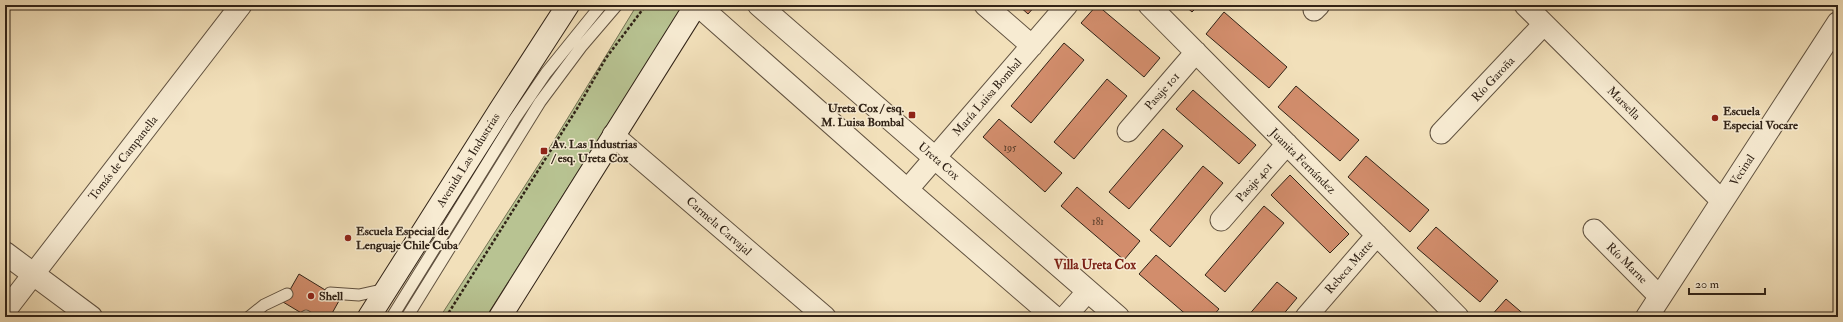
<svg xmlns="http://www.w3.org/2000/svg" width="1843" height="322" font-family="'IM FELL Double Pica',serif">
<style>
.green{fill:#b8c392;stroke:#747354}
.building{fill:#d28d6c;stroke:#312317}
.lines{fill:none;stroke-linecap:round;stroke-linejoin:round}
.service-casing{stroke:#615240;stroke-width:13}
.minor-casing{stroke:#615240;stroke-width:23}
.tertiary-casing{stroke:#615240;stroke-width:24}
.secondary-casing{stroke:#312317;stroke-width:24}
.path{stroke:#312317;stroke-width:2.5;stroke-dasharray:3 2;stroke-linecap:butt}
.service{stroke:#f7ebd2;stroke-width:11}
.minor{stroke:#f7ebd2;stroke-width:21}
.tertiary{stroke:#f7ebd2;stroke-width:22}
.secondary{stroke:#f7ebd2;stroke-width:22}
.poi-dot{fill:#8f2418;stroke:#f7ebd2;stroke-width:1.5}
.labels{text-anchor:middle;stroke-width:3;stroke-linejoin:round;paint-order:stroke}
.number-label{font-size:10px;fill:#593e2c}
.street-label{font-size:12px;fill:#312317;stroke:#f7ebd2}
.poi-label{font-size:12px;font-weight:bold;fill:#312317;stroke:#f7ebd2;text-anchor:start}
.neighbourhood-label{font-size:13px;font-weight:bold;fill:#7a1f14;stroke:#f7ebd2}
</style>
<rect width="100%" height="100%" fill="#f2e0ba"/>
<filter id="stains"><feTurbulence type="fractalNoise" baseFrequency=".005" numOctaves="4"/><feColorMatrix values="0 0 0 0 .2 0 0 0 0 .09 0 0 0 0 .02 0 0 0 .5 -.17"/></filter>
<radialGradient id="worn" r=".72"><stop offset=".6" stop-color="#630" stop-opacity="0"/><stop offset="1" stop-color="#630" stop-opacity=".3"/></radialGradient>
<path class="green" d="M637,5h48l-51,78 -148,234h-46l110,-170z"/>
<path class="building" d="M1018,5h18l-8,9z
M1097,5l63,53 -16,19 -63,-54z
M1184,5h15l-7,7z
M1224,12l63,55 -18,21 -63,-54z
M1064,43l20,17 -53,63 -20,-17z
M1107,79l20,17 -53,63 -20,-17z
M1296,86l63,54 -19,21 -62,-54z
M1193,90l63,55 -17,19 -63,-55z
M999,119l63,54 -17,19 -62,-55z
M1163,129l20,17 -54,63 -20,-17z
M1366,156l63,54 -19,22 -62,-55z
M1203,166l20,17 -53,64 -20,-17z
M1290,175l59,59 -19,19 -59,-58z
M1077,187l63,54 -16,19 -63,-54z
M1264,206l20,17 -59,69 -20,-17z
M1436,227l62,54 -18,21 -63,-54z
M1156,255l63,54 -7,8h-23l-50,-43z
M299,274l41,25 -10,18h-22l-25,-15z
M1277,282l20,16 -16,19h-34z
M1506,299l21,18h-37z"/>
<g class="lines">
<defs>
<path id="service" d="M330,293l29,2 27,-6
M249,317l15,-12 23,-11
M305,317l1,-1
M392,317l122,-197 32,-47 55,-68
M407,317l133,-215 41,-55 36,-42"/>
<path id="minor" d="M985,5l47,41
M1149,5l309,312
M1525,5l197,196
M1314,10l5,-5
M1128,131l68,-79
M1441,133l103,-109
M613,135l212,182
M907,190l160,-185
M1221,220l66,-76
M1594,230l66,67
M5,311l236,-306
M1065,317l23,-26
M1306,317l71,-82"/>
<path id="tertiary" d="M698,5l209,185 147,127
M759,5l359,312
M5,253l86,64
M1647,317l191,-294"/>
<path id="secondary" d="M369,317l131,-207 68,-105
M500,317l196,-312"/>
</defs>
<use href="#service" class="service-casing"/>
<use href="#minor" class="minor-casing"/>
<use href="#tertiary" class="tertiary-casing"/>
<use href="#secondary" class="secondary-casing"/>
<path class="path" d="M446,317l132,-210 28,-49 40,-53"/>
<use href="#service" class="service"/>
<use href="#minor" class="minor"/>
<use href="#tertiary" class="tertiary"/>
<use href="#secondary" class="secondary"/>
</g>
<g class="poi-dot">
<rect x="908" y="111" width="8" height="8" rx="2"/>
<circle cx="1715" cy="118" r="4"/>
<rect x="540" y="147" width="8" height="8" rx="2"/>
<circle cx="348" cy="238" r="4"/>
<circle cx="311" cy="296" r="4"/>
</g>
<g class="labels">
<g class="number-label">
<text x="1010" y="151">195</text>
<text x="1098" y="225">181</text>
</g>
<g class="street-label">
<text transform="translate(1493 79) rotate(-47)" y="4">Río Garoña</text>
<text transform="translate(1162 91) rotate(-49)" y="4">Pasaje 101</text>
<text transform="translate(987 97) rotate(-49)" y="4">María Luisa Bombal</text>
<text transform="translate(1624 103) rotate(45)" y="4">Marsella</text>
<text transform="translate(123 158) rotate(-52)" y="4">Tomás de Campanella</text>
<text transform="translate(468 160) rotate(-58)" y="4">Avenida Las Industrias</text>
<text transform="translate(939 161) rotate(41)" y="4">Ureta Cox</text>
<text transform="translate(1303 161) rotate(45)" y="4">Juanita Fernández</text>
<text transform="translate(1742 170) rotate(-57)" y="4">Vecinal</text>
<text transform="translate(1254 182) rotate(-49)" y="4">Pasaje 401</text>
<text transform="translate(719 226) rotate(41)" y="4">Carmela Carvajal</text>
<text transform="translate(1627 263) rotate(45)" y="4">Río Marne</text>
<text transform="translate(1349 267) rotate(-49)" y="4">Rebeca Matte</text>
</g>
<g class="poi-label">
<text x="904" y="112" text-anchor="end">Ureta Cox / esq.<tspan x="904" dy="14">M. Luisa Bombal</tspan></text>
<text x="1723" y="115">Escuela<tspan x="1723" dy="14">Especial Vocare</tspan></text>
<text x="552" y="148">Av. Las Industrias<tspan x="552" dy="14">/ esq. Ureta Cox</tspan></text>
<text x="356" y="235">Escuela Especial de<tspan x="356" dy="14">Lenguaje Chile Cuba</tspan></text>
<text x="319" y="300">Shell</text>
</g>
<g class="neighbourhood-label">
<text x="1095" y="269">Villa Ureta Cox</text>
</g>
</g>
<rect width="1843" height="322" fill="none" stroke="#f2e0ba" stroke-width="20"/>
<rect x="6" y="6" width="1831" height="310" fill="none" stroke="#312317" stroke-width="2"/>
<rect x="10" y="10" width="1823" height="302" fill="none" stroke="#312317"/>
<path d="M1689 288v6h76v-6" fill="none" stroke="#312317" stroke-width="2"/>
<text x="1695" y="288" font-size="12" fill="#312317" stroke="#f7ebd2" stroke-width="3" paint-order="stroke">20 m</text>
<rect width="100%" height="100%" filter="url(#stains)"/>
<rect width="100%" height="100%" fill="url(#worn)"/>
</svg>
